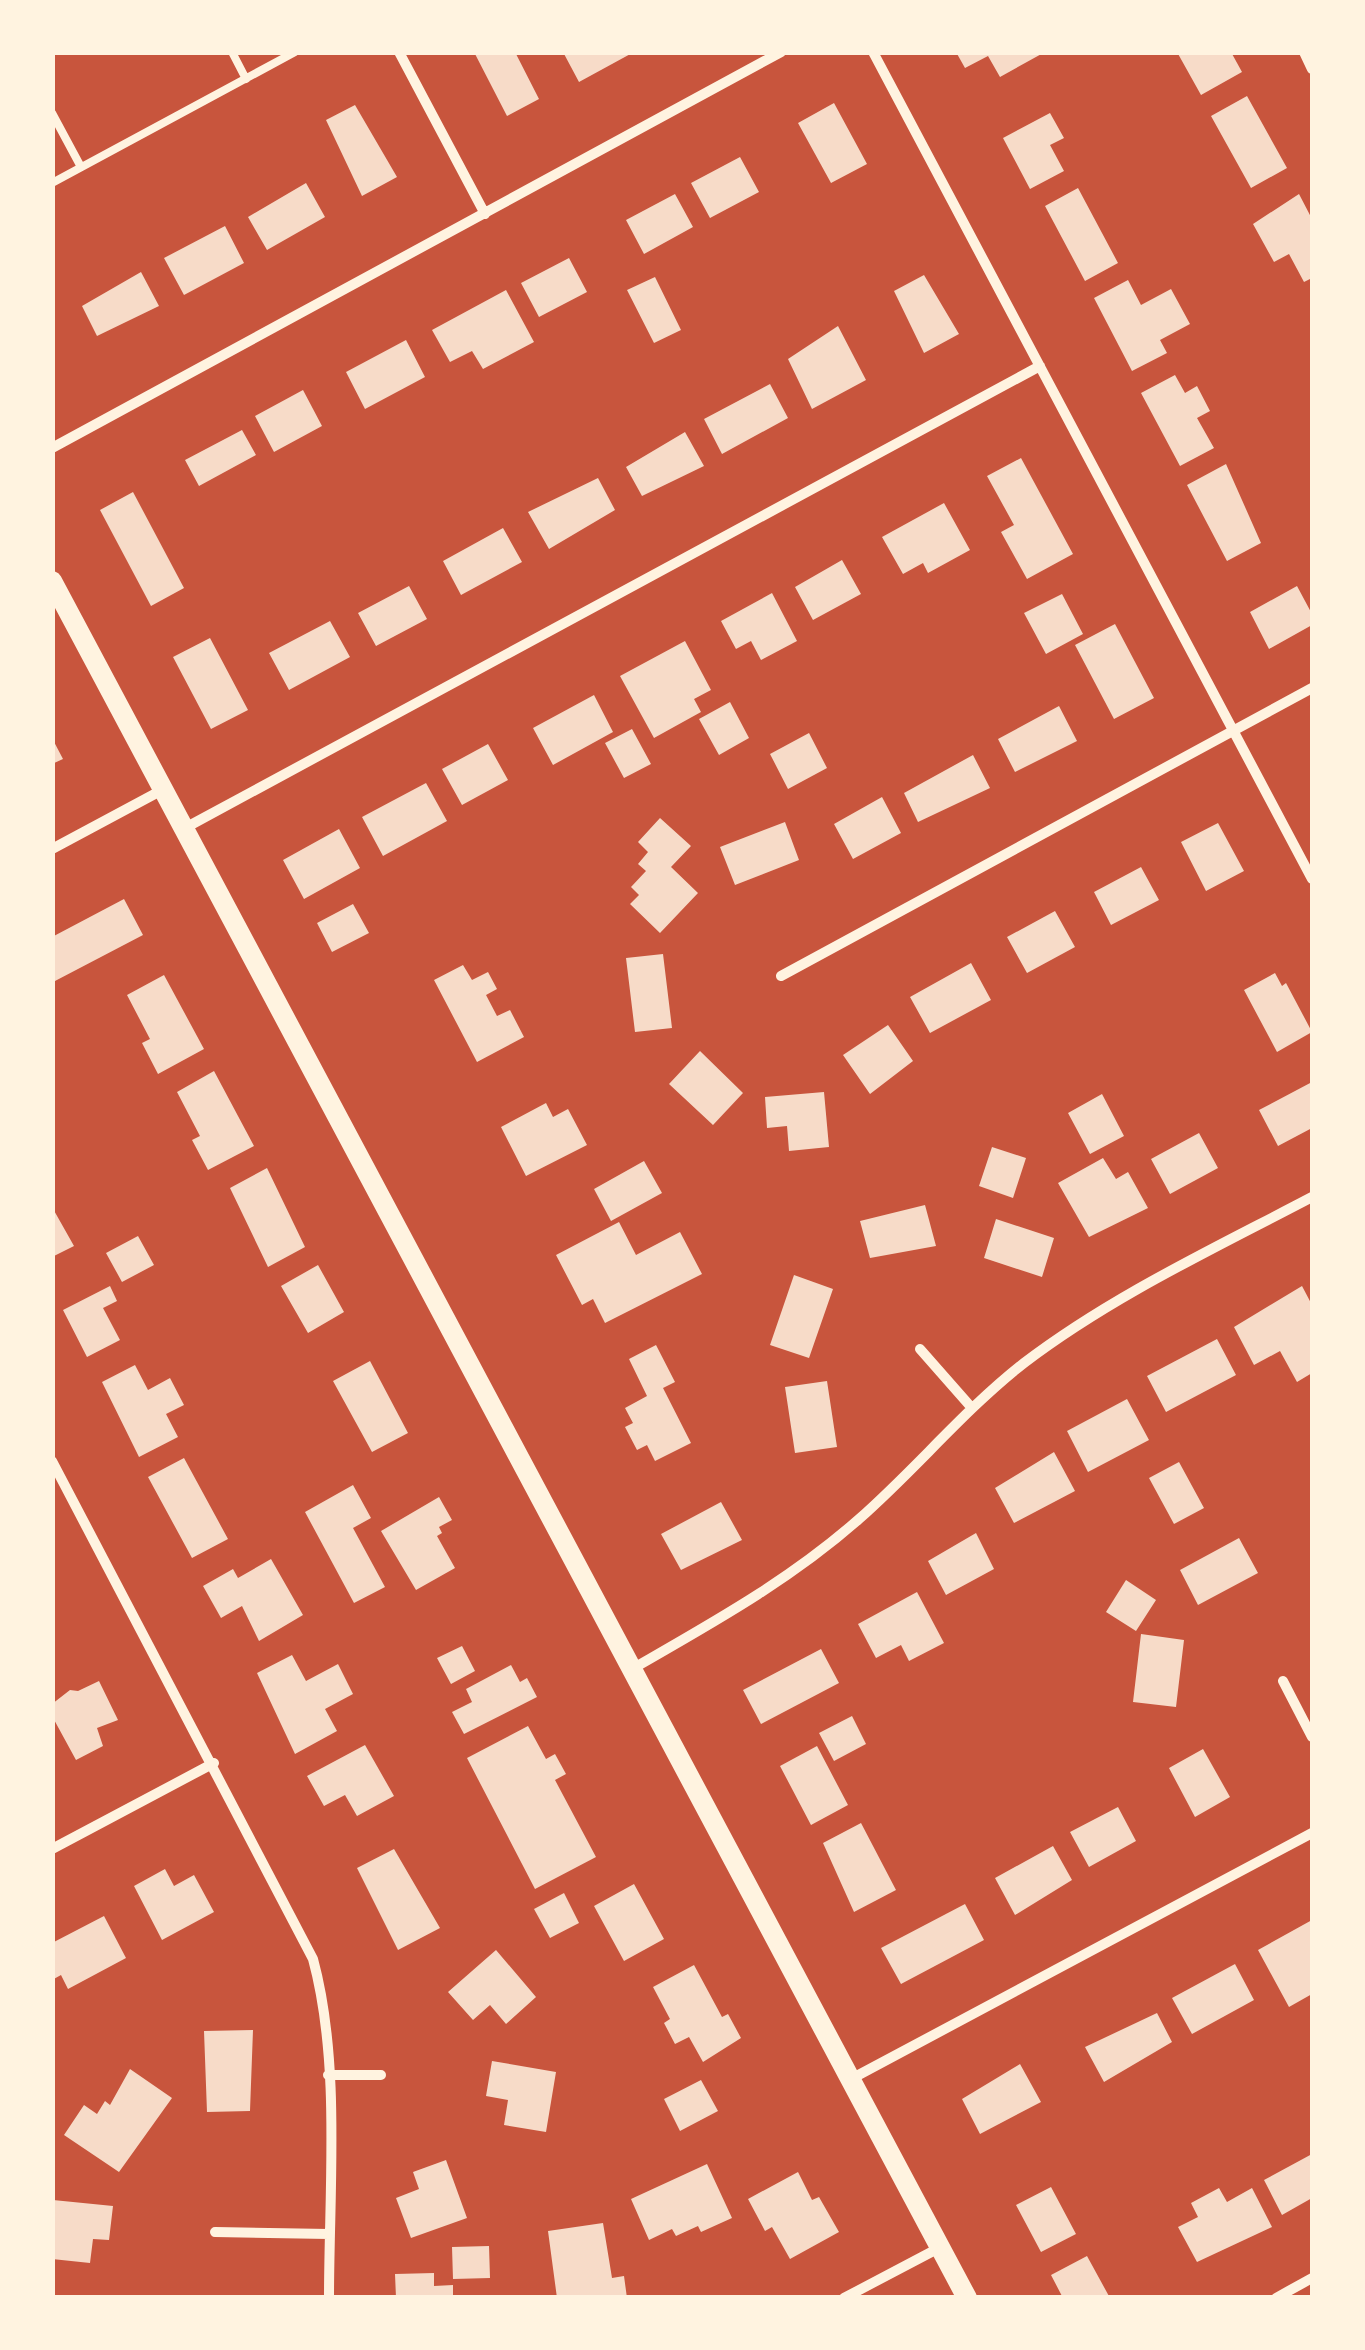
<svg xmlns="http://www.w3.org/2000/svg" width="1365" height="2350" font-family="'Sofia Sans Condensed',sans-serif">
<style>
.building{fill:#f7dbc8}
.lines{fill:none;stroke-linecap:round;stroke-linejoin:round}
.service{stroke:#fff3e0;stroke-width:8}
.minor{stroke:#fff3e0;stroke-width:10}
.secondary{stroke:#fff3e0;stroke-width:20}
</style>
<rect width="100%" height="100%" fill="#c8553d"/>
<path class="building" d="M474,52h41l24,47 -32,17z
M563,52h71l-55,30z
M956,52h89l-45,25 -12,-21 -23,12z
M1177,52h54l11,20 -41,23z
M1247,96l40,72 -36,20 -40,-72z
M834,103l33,61 -36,19 -33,-60z
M355,105l42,72 -35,19 -36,-76z
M1050,113l14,25 -14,7 14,26 -34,18 -27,-51z
M740,157l19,35 -49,26 -19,-35z
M306,183l19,34 -58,33 -19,-33z
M1078,188l40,75 -33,18 -40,-75z
M675,194l18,33 -49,27 -18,-34z
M1299,194l13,25v59l-8,4 -15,-28 -15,8 -21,-38z
M225,226l19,37 -60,32 -20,-37z
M569,258l18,34 -48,25 -18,-34z
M141,272l18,34 -62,30 -15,-30z
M924,275l35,59 -35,19 -30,-62z
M655,277l26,53 -27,13 -27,-53z
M1128,280l13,25 30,-16 19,35 -30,16 7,13 -35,18 -38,-73z
M506,290l28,52 -51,27 -11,-18 -22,11 -18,-32z
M838,326l28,54 -54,29 -24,-50z
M406,340l19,37 -60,32 -19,-37z
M1175,375l10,18 12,-7 13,25 -13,7 17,30 -34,18 -39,-73z
M770,384l18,34 -66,36 -18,-35z
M303,390l19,36 -48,26 -19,-36z
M242,430l14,25 -57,31 -14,-26z
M685,432l19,34 -62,30 -16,-29z
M1021,458l52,96 -46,25 -26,-47 13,-7 -27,-49z
M1226,464l35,79 -34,18 -40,-76z
M598,478l17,32 -66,39 -21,-37z
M133,492l51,96 -33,18 -51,-96z
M944,503l26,47 -42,23 -5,-10 -20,11 -21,-37z
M503,528l19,34 -61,33 -18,-34z
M842,560l19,34 -48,26 -18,-33z
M409,586l18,33 -51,27 -18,-33z
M1297,586l15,28v11l-43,24 -19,-37z
M772,593l25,48 -36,19 -10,-19 -15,8 -15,-28z
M1062,594l21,40 -37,20 -22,-41z
M330,621l20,36 -61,33 -20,-37z
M1115,624l39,74 -40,21 -39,-74z
M210,638l38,72 -37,19 -38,-72z
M685,641l26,49 -17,9 7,13 -47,26 -34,-62z
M594,695l19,37 -60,33 -20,-37z
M730,702l19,36 -30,17 -20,-36z
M1059,706l18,35 -62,31 -17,-33z
M632,729l19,35 -27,14 -19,-35z
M809,733l18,35 -39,21 -18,-35z
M52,738l11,21 -11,5z
M488,744l20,36 -46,25 -20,-36z
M973,755l17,33 -72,34 -14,-29z
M426,783l21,38 -64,35 -21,-39z
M882,797l19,36 -48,26 -19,-35z
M660,818l31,28 -20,21 27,26 -38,40 -30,-29 9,-9 -8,-8 15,-16 -8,-7 10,-12 -10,-10z
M785,822l14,38 -64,25 -15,-38z
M1218,823l26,48 -38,20 -25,-49z
M339,829l21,39 -56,31 -21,-39z
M1141,867l18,33 -48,25 -17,-33z
M124,899l19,36 -88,46 -3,-44z
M353,904l16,29 -37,19 -15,-29z
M1055,911l20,36 -48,26 -20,-36z
M663,954l9,74 -37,4 -9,-74z
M971,963l20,37 -61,33 -20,-36z
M463,965l9,15 16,-8 9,17 -11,6 11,21 13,-6 14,27 -47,25 -43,-82z
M1275,973l7,13 4,-3 26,49 -35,20 -33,-62z
M164,975l40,74 -46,25 -16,-31 8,-4 -23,-44z
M888,1025l25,36 -43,33 -27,-39z
M700,1051l43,42 -30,32 -44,-41z
M214,1071l40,75 -46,24 -16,-30 8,-4 -23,-44z
M1312,1082v46l-34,18 -19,-36z
M824,1092l5,55 -40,4 -2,-25 -20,2 -2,-31z
M1102,1094l22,42 -34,18 -22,-41z
M546,1103l7,14 15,-8 19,36 -61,31 -25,-49z
M1199,1133l19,35 -48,26 -19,-35z
M992,1147l34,11 -13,40 -34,-12z
M1103,1158l13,21 12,-7 20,36 -59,29 -31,-54z
M644,1161l18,32 -51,28 -17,-32z
M267,1168l38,79 -37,20 -38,-79z
M925,1205l11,41 -66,12 -10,-37z
M52,1207l22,39 -22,11z
M996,1219l58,19 -12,39 -58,-19z
M619,1222l17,33 44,-23 22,42 -97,49 -12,-24 -11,6 -26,-50z
M138,1236l16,29 -32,17 -16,-29z
M318,1265l26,47 -36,21 -27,-47z
M794,1275l39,14 -24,69 -39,-13z
M110,1286l7,15 -14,7 17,32 -33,17 -24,-47z
M1302,1286l10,19v68l-15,9 -17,-31 -26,14 -20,-38z
M1217,1339l19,36 -70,37 -19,-36z
M656,1345l19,37 -12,6 28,55 -36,18 -8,-16 -10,5 -12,-23 8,-4 -8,-15 22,-12 -18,-37z
M370,1361l38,72 -36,19 -39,-71z
M135,1365l13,25 22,-12 14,27 -18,9 12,23 -39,20 -37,-75z
M827,1381l10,66 -42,6 -10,-66z
M1127,1399l22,41 -61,32 -21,-41z
M1054,1452l21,39 -61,32 -19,-35z
M184,1458l44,81 -36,19 -44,-81z
M1179,1462l25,46 -30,16 -25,-46z
M353,1485l18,33 -18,10 32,59 -31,16 -49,-91z
M439,1497l13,23 -13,7 3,6 -5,3 18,32 -39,22 -35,-59z
M721,1502l21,38 -61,30 -20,-36z
M976,1533l18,36 -48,26 -18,-34z
M1239,1538l19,35 -60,32 -18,-35z
M271,1559l32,56 -44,26 -17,-35 -21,12 -18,-32 30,-17 5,9z
M1126,1580l30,20 -20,31 -30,-19z
M917,1592l27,51 -35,18 -8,-16 -25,13 -18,-34z
M1141,1634l43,6 -8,67 -43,-5z
M462,1646l13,25 -24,13 -14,-26z
M821,1649l18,34 -78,41 -18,-34z
M292,1655l14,26 32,-17 15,30 -28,15 12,22 -42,23 -38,-81z
M511,1665l9,17 7,-4 10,19 -73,37 -12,-22 20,-10 -6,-13z
M99,1681l19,39 -21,8 6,18 -27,14 -24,-44v-12l18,-14 8,1z
M852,1716l14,28 -32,17 -15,-28z
M528,1726l18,33 9,-5 11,20 -11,6 41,77 -61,32 -68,-131z
M365,1745l29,51 -37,20 -12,-21 -21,11 -17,-30z
M817,1746l31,59 -37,20 -31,-59z
M1203,1749l27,48 -35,20 -26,-49z
M1118,1807l18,34 -47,26 -19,-35z
M861,1823l35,67 -42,22 -31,-69z
M1053,1846l19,34 -57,35 -20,-37z
M394,1849l46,79 -42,22 -41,-82z
M165,1869l9,17 20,-11 20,37 -52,28 -28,-54z
M634,1884l30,55 -40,22 -30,-55z
M564,1893l15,30 -29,15 -16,-29z
M965,1904l19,36 -83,44 -20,-36z
M104,1916l22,42 -58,31 -7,-14 -9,5v-37z
M1312,1920v74l-23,13 -31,-57z
M496,1950l40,47 -30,27 -16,-19 -17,15 -25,-28z
M1235,1964l19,36 -62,34 -20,-36z
M694,1965l28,52 6,-3 13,24 -38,24 -14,-25 -14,7 -11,-21 6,-4 -17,-32z
M1157,2013l15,29 -68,40 -19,-35z
M253,2030l-3,81 -43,1 -3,-81z
M492,2061l64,11 -10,60 -42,-7 4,-25 -22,-4z
M1020,2064l21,38 -61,32 -18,-35z
M130,2069l42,29 -53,74 -55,-37 20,-30 13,9 8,-13 5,4z
M701,2080l17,31 -38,20 -16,-32z
M1312,2154v44l-30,17 -18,-35z
M446,2160l21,58 -56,20 -15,-40 23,-9 -6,-17z
M707,2164l25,54 -31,14 -3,-6 -22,10 -4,-7 -23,11 -18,-41z
M798,2172l14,28 7,-3 20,35 -49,27 -18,-32 -7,4 -17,-32z
M1051,2187l25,47 -35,18 -25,-47z
M1219,2188l8,14 25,-14 20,39 -75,35 -19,-35 20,-10 -7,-14z
M53,2200l60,6 -4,34 -16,-1 -3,24 -38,-4z
M603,2223l9,55 12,-2 3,22h-70l-9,-67z
M489,2246l1,32 -37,1 -1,-32z
M1087,2256l23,42h-47l-12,-23z
M434,2273v13l19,-1v13h-57l-1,-24z"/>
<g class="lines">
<path class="service" d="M232,52l14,27
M52,113l29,54
M52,183l243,-131"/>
<path class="minor" d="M399,52l86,162
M873,52l439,827
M1304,52l8,17
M52,448l729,-396
M185,828l855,-462
M52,849l112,-60
M781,976l531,-288
M920,1349l51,58
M52,1461l261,498c28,103 16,231 16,339
M632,1669c80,-46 158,-89 227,-150 57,-50 105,-109 165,-156 88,-67 191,-115 288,-166
M1283,1681l29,56
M52,1849l162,-86
M328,2075h53
M851,2079l461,-246
M215,2232l114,2
M844,2298l95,-50
M1276,2298l36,-20"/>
<path class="secondary" d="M52,581l915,1717"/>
</g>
<rect width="1365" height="2350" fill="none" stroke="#fff3e0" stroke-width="110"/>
</svg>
